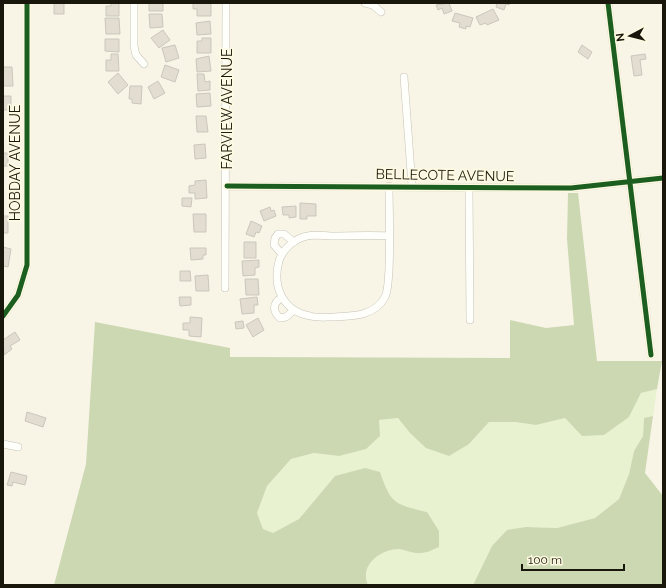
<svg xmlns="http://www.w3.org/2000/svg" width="666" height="588" font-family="Raleway,sans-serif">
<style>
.green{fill:#e8f2d1}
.forest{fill:#ccd8b2}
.building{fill:#e2dcd1;stroke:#cbc7bc}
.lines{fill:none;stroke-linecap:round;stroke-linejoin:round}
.minor-casing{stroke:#c5c2b7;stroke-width:8}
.minor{stroke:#fefefb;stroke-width:7}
.cycleway-casing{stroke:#fefae1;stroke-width:8}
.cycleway{stroke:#1b5e20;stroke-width:5}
.labels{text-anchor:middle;stroke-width:3.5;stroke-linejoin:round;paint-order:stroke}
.street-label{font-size:14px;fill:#19170c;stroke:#fefae1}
</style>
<rect width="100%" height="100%" fill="#f8f5e7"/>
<path class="green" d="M657,389l-4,27 -9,2 -1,18 -9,15 -5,23 -10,25 -24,19 -38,10 -31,-1 -34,19 -19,39h-105c-9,-20 13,-36 31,-36 7,1 15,3 22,4l6,-41 -24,-5 -15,-12 -53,-19 -36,43 -26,15 -10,-5 -6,-16 10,-27 24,-27 23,-6 25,3 40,-36 19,-2 12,15 59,11 20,-22h26l21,3 29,-7 17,18 47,-19 12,-24z"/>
<path class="forest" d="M568,193h10l19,168h65l-5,28 -16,4 -12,24 -25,18 -22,1 -17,-18 -29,7 -21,-3h-26l-20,22 -20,12 -23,-8 -16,-15 -12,-15 -19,2 1,16 -14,13 -27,7 -25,-3 -23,6 -24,27 -10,27 6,16 10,4 26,-14 36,-43 30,-8 15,4c11,32 14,32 47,40l12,19v16c-5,2 -12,6 -18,6 -7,1 -15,-3 -22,-4 -18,0 -40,16 -31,36h-314l32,-121 9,-142 135,26v9l280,1v-38l36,8 28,-3 -7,-86z
M653,416l-8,57 18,23v89h-190l19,-39 15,-16 19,-3 31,1 38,-10 24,-19 10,-25 5,-23 9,-15 1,-18z"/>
<path class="building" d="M54,3h10v11h-10z
M111,3h8v13h-13v-10h5z
M149,3h14v8h-14z
M193,3h18v13h-14v-7h-4z
M449,3l3,8 -8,3 -2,-6 -4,2 -2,-5z
M497,3h13l-1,2 -3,-1 -2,6 -8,-3z
M493,9l6,11 -12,5 -1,-2 -6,2 -4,-8z
M455,13l18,5 -3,9 -4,-1v3l-7,-2 1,-4 -8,-2z
M149,14h13l1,13 -13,1z
M105,18h14l1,16h-14z
M210,21l1,13 -14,1 -1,-12z
M163,30l7,10 -11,8 -8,-10z
M202,38h9v15h-14v-12h5z
M105,39h14v13l-14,-1z
M175,45l4,13 -13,4 -4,-14z
M582,45l10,7 -4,7 -10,-7z
M111,54h7l1,17h-13v-11h5z
M645,54l1,5 -6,1 2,15 -8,1 -3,-20z
M209,56l2,15 -14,1 -1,-13z
M165,65l14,5 -4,12 -14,-5z
M3,67h9l1,19h-10z
M118,73l10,12 -10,9 -10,-12z
M197,74h7l1,8 5,-1v9l-12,1z
M158,81l7,12 -11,6 -6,-12z
M130,86h12l-1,18 -9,-1v-4h-3z
M210,93l1,13 -14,1 -1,-13z
M3,96h8v14h-8z
M196,116h10l2,16h-11z
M205,144l1,14 -11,1 -1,-14z
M3,153h5v13h-5z
M206,180l1,18 -12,1v-6h-6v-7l6,-1v-4z
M182,198h10l-1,9 -9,-1z
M300,203l16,1v12h-9v3h-7z
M296,206v11l-7,1v-3h-6l-1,-8z
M270,207l1,4 3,-1 2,6 -12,5 -4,-10z
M193,214h13v18h-12z
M3,216h5v17h-5z
M251,221l11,5 -3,7 -3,-1 -2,5 -8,-3z
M244,242h12v16h-12z
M3,247l8,2 -3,18 -5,-1z
M190,248h16v7h-3v4l-12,1z
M259,260v7l-4,1v7l-12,1 -1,-15z
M180,271h10l1,10h-11z
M208,275l1,16h-13l-1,-15z
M245,279h13l1,16h-13z
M179,297h12v8l-11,1z
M257,297l1,8h-4v8l-12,1 -2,-15z
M190,317l12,1 -1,19 -12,-1v-6h-6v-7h7z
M258,318l6,12 -11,7 -7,-12z
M243,321l1,7 -8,1 -1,-7z
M15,332l5,8 -10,6 2,3 -8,6 -1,-15z
M27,412l19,6 -3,9 -18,-6z
M11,472l16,4 -2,9 -12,-3 -1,4 -5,-1z"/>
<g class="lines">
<defs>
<path id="minor" d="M134,3v43l2,9 8,9
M365,3l8,2 8,7
M608,3l43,352
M404,77l8,109
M227,186l344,2 92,-10
M469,188l1,132
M389,236c-19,-1 -39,0 -58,0 -7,0 -17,-2 -24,0 -13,3 -24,13 -28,25 -7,26 4,50 31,55 7,2 16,1 24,1 19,-1 41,-1 51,-20 7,-13 4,-91 4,-111
M282,254l-8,-9 1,-7 3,-4h6l10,8
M225,288l1,-285
M281,298c-8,5 -9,13 -1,20l6,-1 8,-7
M3,316l15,-21 9,-30v-262
M3,444l15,3"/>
</defs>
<use href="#minor" class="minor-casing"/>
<use href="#minor" class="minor"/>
<defs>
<path id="cycleway" d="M608,3l43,352
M227,186l344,2 92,-10
M3,316l15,-21 9,-30v-262"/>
</defs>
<use href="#cycleway" class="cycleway-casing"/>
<use href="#cycleway" class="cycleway"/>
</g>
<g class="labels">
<g class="street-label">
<text transform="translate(227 109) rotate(-90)" y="5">FARVIEW AVENUE</text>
<text transform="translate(15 163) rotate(-90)" y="5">HOBDAY AVENUE</text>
<text transform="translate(445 175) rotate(1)" y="5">BELLECOTE AVENUE</text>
</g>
</g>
<rect width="666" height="588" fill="none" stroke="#19170c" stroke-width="8"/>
<g transform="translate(630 36) rotate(263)" stroke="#fefae1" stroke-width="3" paint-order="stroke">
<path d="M0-3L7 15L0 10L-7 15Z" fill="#19170c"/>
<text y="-6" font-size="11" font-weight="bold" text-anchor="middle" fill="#19170c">N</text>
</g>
<path d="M522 564v6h102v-6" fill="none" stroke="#19170c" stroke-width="2"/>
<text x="528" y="564" font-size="12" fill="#19170c" stroke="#fefae1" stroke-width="3" paint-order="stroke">100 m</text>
</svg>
